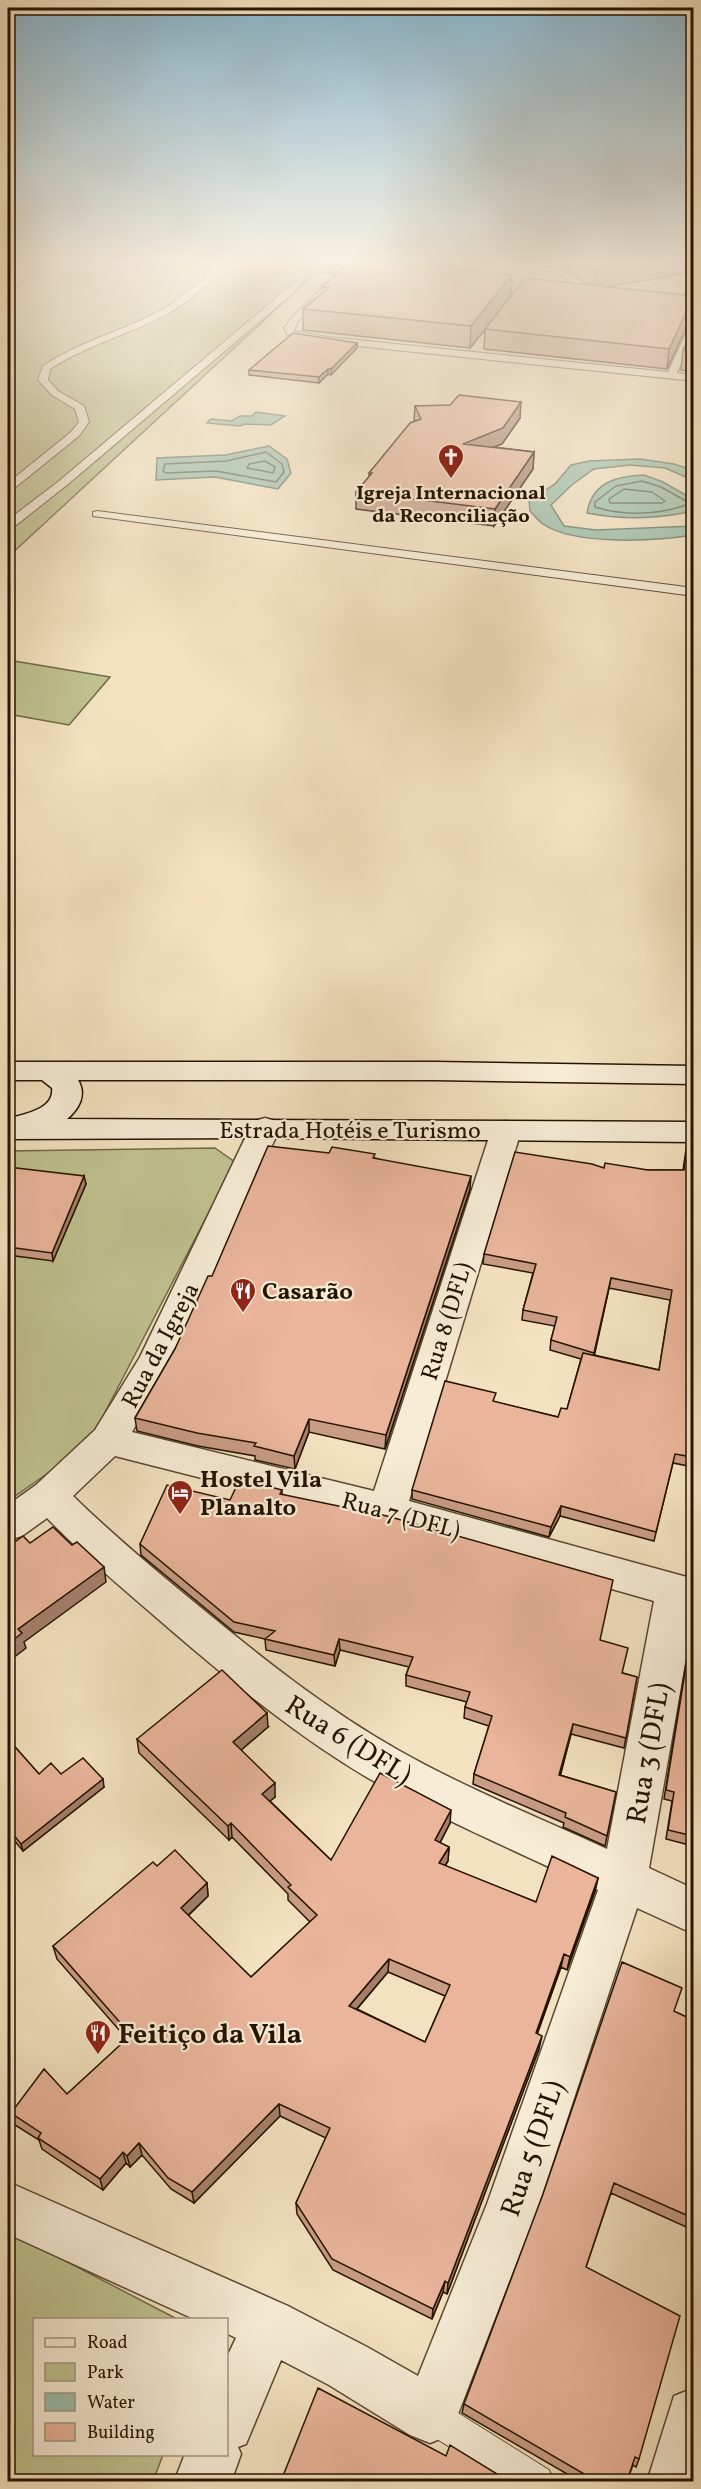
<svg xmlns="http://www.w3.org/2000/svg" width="701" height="2489" font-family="Vollkorn,serif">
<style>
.green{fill:#bfc28f;stroke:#726a48;stroke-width:1.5}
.water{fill:#9dbfac;stroke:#6d7a68;stroke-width:1.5}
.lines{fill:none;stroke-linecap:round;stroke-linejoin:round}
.shore{stroke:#616956;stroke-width:1.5}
.lane-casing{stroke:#584731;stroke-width:2}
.street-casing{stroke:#584731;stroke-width:3}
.secondary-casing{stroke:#251301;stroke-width:3}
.lane{fill:#f7ecd6;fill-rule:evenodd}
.street{fill:#f7ecd6;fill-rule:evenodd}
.secondary{fill:#f7ecd6;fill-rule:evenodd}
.wall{fill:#c99c85;stroke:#251301;stroke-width:1.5;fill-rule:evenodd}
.shaded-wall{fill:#a47f6c;stroke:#251301;stroke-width:1.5}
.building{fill:#eab59b;stroke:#251301;stroke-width:1.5;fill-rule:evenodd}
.labels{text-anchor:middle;stroke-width:4.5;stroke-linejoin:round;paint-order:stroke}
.far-poi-label{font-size:20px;font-weight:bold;fill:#251301;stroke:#f7ecd6}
.street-label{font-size:24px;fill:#251301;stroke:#f7ecd6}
.poi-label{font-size:24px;font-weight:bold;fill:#251301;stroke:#f7ecd6;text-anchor:start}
.near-street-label{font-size:28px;fill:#251301;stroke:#f7ecd6}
.near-poi-label{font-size:28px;font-weight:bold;fill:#251301;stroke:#f7ecd6;text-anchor:start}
</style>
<rect width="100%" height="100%" fill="#f3e2c0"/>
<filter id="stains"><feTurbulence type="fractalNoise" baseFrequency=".00333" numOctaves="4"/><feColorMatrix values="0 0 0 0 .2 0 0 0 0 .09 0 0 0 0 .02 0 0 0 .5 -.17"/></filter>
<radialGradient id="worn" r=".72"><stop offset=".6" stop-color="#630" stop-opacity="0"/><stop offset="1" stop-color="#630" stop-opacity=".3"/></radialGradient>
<path class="green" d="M31,264h294l-317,293v-263c9,-8 24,-17 23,-30z
M8,660l102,17 -41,48 -61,-11z
M215,1148l20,14 -147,283 -80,56v-350z
M8,2231l169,88 -143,1v134l129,1 -10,26h-145z"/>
<path class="water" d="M8,264h23c1,13 -14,22 -23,30z
M256,412l29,4 -14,9 -27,-1 -4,2 -33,-3 4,-4 21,2 8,-5h12z
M269,446l18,13 4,14 -13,16 -63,-12 -59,3 1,-22 68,-3z
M640,459l34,5 19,6v10l-28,-12 -35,-3 -36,4 -21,15 -22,21 13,21 32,4 97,-4v9c-36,6 -118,11 -150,-11 -5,-3 -9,-9 -13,-13l-1,-10 26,-17 16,-19 18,-4z
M644,475l19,7 28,16 2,13c-35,8 -70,9 -106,2 5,-31 30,-37 57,-38z"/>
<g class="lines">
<path class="shore" d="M266,452l16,12 2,8 -8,10 -60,-11 -50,2 -3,-2 2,-7 61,-3z
M265,461l10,6 -2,6 -26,-5 2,-4z
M642,481l19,6 25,14v4c-28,10 -63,11 -91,2v-5l21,-16z
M624,489l28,3 13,9 -3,2h-52l-1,-4z"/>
<defs>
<path id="lane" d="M236,264h50l17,7 2,8 -12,14 -226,192 -52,41 -3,5 -4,1v-12l51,-39 228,-192 10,-10 -1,-5c-16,-10 -41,-10 -59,-5 -25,6 -43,30 -65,42 -39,23 -84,33 -122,58l-2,11 10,11 26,15 5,16 -10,14 -67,54 -4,1v-8l63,-51 8,-10 -4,-13 -23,-14 -14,-15 5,-14c37,-25 83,-36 122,-58 24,-14 43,-38 71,-44z
M348,264h9l-59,57 -4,10 34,6 340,35 21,-45 5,-3v14l-17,35 17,2v6l-366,-38 -30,-4 -11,-5 -3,-6 8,-11z
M488,264c47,0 80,-2 114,36l-7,2c-11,-9 -21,-20 -33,-26 -22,-11 -70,-11 -93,-4 -9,3 -17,8 -25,13l-7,-2 23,-13z
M694,281v10l-11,17 -7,2 -1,-2z
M97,511l597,77v8l-601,-80v-4z
M430,2399l12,4 107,67 5,12h-49l-87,-55 -4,-12 4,-12z"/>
<path id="street" d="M265,1118l11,3 4,7 -106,233 -42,71 242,59 117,-360 4,-7 11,-3 11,3 4,7 -112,370 285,78v34l-45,255 45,21v45l-57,-26 -98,296 -89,231 -20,8 -20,-8 -81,-50 -48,-25 -35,84 -8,3 3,7 -10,28h-57l11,-28h41v-95l10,-21 -10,-5v-13h-30l-188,-86v-52l280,124 79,41 51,29 69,-172 111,-314c-77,-37 -156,-70 -230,-112 -71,-42 -134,-94 -196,-147 -43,-37 -86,-73 -125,-113l-25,18 -14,4v-35l28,-20 59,-55 45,-73 110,-229 4,-7zM115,1456l272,69 267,76 -47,248c-70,-32 -142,-61 -209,-99 -72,-41 -135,-91 -198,-143 -44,-36 -87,-72 -127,-111z
M694,2388v94h-47l27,-86z"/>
<path id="secondary" d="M8,1062h427l259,4v18l-259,-4h-357c9,15 1,29 -11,39l627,3v20l-429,-4 -257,1v-20c15,-5 47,-9 44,-31l-10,-8h-34z"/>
</defs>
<use href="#lane" class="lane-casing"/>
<use href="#street" class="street-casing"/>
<use href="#secondary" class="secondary-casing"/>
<use href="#lane" class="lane"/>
<use href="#street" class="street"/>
<use href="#secondary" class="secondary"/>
</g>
<path class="wall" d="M299,264h46l-11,10 -29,-3 -6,-4z
M347,264h125l-12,3 -5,3 57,5 -1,21 77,-11 -24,-17 -25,-4h154v8l-87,15 81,39 -20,43 -183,-20 1,-19 -15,18 -167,-18v-21l19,-16v-6z
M693,329v43l-12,-2 2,-20z
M357,343v5l-26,27 -3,-1 -9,9 -70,-8v-5z
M415,406l105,12 -18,26 -8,3 40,5 -1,17 -39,57 -138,-17v-17l13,-15v-4l45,-51z
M687,1143h6v324l-20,-4 -19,78 -94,-25 -11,21 -137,-38v-9l83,-88 63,15 9,-8 14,-50 -31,-9 1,-10 4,-14 -33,-6 1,-10 10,-37 -50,-9 1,-10 120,-86 44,2h35zM609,1288l61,12 -11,70 -65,-15z
M375,1158l95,31 -85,260 -76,-17 -14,37 -40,-9v-4l-57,-10 -61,-15 -2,-13 40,-69 37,-73z
M8,1167l78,17 -33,77 -45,-6z
M282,1490v4l319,147 22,32 14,4 -13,71 -53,-14 -11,41 56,17 -11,54 -42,-19 1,-4 -91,-39 1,-10 15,-48 -25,-8 1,-11 2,-5 -61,-16v-11l3,-8 -69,-17 -5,16 -69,-16 -1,-11 -31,-7 -93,-77 -1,-11 90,-44z
M693,1619v227l-27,-7 6,-38 -8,-2z
M268,1727l-27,23 34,47 -5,4 61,59 119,-37 -10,20 9,4 -1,14 -3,5 91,36 62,-24 -3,13 -28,79 -6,-3 -24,67 2,15 -92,245 -4,-2 -11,27 -99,-49 -36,-56 -1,-11 30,-65 -46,-22 -86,87 -23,-14 -29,-34 -12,12 -4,-4 -23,27 -61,-41 -3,-9 -24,-15 -4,-12 56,-19 60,-55 -70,-80 -4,-13 104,-80 50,17 1,13 -20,20 63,61 59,-55 -22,-22v-6l-56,-57 -3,3 -90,-87 -2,-14zM388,1972l57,24 -20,46 -68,-33z
M8,1739l31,35h22l43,13 -81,64 -15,-18z
M674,2012l19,8v210l-82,-37 -25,74 53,192 -3,8 -3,-2 -6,16h-48l-117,-68 2,-9z"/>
<path class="shaded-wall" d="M334,264h11l-11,10z
M438,264h34l-12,3 -22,13z
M635,264h58v8l-99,17 1,-19z
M512,275l-1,21 -41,52 1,-22z
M693,304v18l-6,4 -20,43 2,-20 20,-43z
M357,343v5l-26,27v-6z
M328,369v5l-9,9v-6z
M521,402l-1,16 -18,26 -40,16 1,-16z
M534,452l-1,17 -39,57 1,-17z
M84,1176l2,8 -33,77 -1,-8z
M471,1176l-1,13 -85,260 1,-14z
M611,1278l-2,10 -16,74 1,-9z
M309,1419v13l-14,37 -1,-13z
M561,1506l-1,10 -11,21 2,-10z
M104,1567l2,15 -82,60 2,6 -18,14v-18l10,-15z
M339,1639l1,11 -5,16 -1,-11z
M267,1713l1,14 -34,29 -1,-14z
M573,1724l-2,10 -13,51 1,-10z
M103,1779l1,8 -81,64 -2,-7z
M275,1783v14l-12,10 -1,-13z
M451,1810l-1,13 -16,31 1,-14z
M231,1823l1,14 -3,3 -1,-14z
M449,1847l-1,14 -10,15 1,-13z
M598,1878l-3,13 -28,79 3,-13z
M207,1883l1,13 -26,25 -1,-13z
M564,1954l-3,13 -28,79 3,-13z
M389,1959l-1,13 -39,46v-12z
M542,2036l-3,13 -92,245 1,-11z
M279,2104l1,12 -86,87 -2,-11z
M139,2143l3,12 -12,12 -3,-11z
M123,2152l3,11 -23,27 -3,-11z
M445,2281l-2,11 -11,27 1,-10z"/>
<path class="building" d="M347,264h40l125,11 -41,51 -168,-17 26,-21 -7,-1z
M586,264h49l-40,6z
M525,278l168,18v8l-4,2 -20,43 -184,-20z
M693,329v22l-10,-1z
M293,333l64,10 -26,26h-3l-9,8 -70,-7z
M459,395l62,7 -18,26 -40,16 71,8 -39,57 -139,-17 16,-19h-3l41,-50 11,-4 -6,-13 35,-1z
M687,1143h6v314l-18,-3 -19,78 -95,-26 -10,21 -139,-37 33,-109 51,12 -3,8 65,16 3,-9 6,1 16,-56 76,17 13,-80 -61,-12 -17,75 -43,-13 6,-23 -34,-7 13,-46 -52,-10 31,-102 77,12 12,4 1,-5 43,7h36z
M268,1146l61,7 3,-6 43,7 -2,4 98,18 -85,259 -77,-16 -15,37 -40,-10 2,-3 -59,-10 -62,-15 40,-69 33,-73h4z
M8,1167l76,9 -32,77 -44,-6z
M240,1479l42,11 -2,4 107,22 226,64 -13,60 28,8 -6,25 15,4 -11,61 -53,-14 -14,51 57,17 -9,44 -42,-19 1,-4 -92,-39 18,-58 -27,-9 5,-15 -64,-17 7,-18 -74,-18 -5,16 -69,-16 10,-8 -41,-9 -94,-78 27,-59 63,15z
M53,1527l19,18 5,-3 27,25 -86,62 4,4 -14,11v-97l15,-11 7,7z
M693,1623v213l-25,-6 6,-38 -8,-2z
M222,1670l45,43 -34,29 42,41 -13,11 69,66 49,-87 71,37 -16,30 14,7 -10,16 97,39 16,-46 46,22 -28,79 -6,-3 -28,79 6,3 -94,247 -3,-2 -12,28 -101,-50 -36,-56 34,-75 -51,-24 -87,88 -24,-14 -29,-35 -12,13 -4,-4 -23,27 -62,-41 3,-5 -30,-20 33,-44 23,25 64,-59 -78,-89 100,-84 4,4 18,-16 32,33 -26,25 70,69 66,-62 -29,-28 3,-2 -60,-62 -3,3 -91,-87zM389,1959l61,26 -25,57 -76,-36z
M8,1739l31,35 12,-11 10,11 22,-16 20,21 -82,65 -13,-16z
M622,1962l60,26 -8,23 19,9v198l-79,-35 -28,84 94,49 -41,143 -4,-2 -8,24h-31l-132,-77 79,-210z
M318,2388l128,68 4,-11 55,34 39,1 -1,1h-262z"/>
<linearGradient id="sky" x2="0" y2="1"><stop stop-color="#8ab8d0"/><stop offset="0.43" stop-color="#faf2e3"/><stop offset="1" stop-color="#faf2e3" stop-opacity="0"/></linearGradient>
<rect width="701" height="612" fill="url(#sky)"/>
<defs>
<symbol id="church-pin" viewBox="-11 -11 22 30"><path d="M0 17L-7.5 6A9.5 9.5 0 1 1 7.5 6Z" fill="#8f2418" stroke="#f7ecd6"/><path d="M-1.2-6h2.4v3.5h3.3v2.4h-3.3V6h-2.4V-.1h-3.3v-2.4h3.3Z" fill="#fff"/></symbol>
<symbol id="restaurant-pin" viewBox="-11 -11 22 30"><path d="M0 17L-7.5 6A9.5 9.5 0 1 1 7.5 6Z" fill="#8f2418" stroke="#f7ecd6"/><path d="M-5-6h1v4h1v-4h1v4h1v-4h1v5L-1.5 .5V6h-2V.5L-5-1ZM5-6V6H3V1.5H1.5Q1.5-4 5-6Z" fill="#fff"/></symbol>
<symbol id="hotel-pin" viewBox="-11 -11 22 30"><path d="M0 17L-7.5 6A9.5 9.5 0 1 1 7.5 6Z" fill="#8f2418" stroke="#f7ecd6"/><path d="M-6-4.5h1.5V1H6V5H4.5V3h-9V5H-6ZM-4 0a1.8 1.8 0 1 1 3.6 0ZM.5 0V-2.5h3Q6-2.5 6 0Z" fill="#fff"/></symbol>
</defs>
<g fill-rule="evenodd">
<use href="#church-pin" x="436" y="442" width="30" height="40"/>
<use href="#restaurant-pin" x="228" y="1276" width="30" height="40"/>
<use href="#hotel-pin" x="165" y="1478" width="30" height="40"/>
<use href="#restaurant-pin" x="83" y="2018" width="30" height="40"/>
</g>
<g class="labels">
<g class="far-poi-label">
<text x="451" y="499">Igreja Internacional<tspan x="451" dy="23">da Reconciliação</tspan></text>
</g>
<g class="street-label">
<text x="350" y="1138">Estrada Hotéis e Turismo</text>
<text transform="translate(446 1321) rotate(-73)" y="8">Rua 8 (DFL)</text>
<text transform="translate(160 1345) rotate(-62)" y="8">Rua da Igreja</text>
<text transform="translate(401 1515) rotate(15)" y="8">Rua 7 (DFL)</text>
</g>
<g class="poi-label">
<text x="262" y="1299">Casarão</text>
<text x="200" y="1487">Hostel Vila<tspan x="200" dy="28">Planalto</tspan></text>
</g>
<g class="near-street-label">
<text transform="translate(349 1739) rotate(32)" y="10">Rua 6 (DFL)</text>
<text transform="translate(647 1753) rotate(-80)" y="10">Rua 3 (DFL)</text>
<text transform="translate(531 2148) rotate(-71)" y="10">Rua 5 (DFL)</text>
</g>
<g class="near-poi-label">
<text x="118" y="2043">Feitiço da Vila</text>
</g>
</g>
<rect width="701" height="2489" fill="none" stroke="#f3e2c0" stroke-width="30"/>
<rect x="9" y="9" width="683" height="2471" fill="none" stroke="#251301" stroke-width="3"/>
<rect x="15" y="15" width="671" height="2459" fill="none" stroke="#251301" stroke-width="1.5"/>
<rect x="33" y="2318" width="195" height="138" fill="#f7ecd6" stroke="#a39581" stroke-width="1.5"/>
<rect x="45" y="2338" width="30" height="9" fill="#f7ecd6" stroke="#a39581" stroke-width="1.5"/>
<text x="87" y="2348" font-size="18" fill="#251301">Road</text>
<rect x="45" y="2363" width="30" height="18" fill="#bfc28f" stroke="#a39581" stroke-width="1.5"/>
<text x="87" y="2378" font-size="18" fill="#251301">Park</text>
<rect x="45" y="2393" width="30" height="18" fill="#9dbfac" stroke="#a39581" stroke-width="1.5"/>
<text x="87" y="2408" font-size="18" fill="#251301">Water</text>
<rect x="45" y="2423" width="30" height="18" fill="#eab59b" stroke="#a39581" stroke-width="1.5"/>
<text x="87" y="2438" font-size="18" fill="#251301">Building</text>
<rect width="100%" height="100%" filter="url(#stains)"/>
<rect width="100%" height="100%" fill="url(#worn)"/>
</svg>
